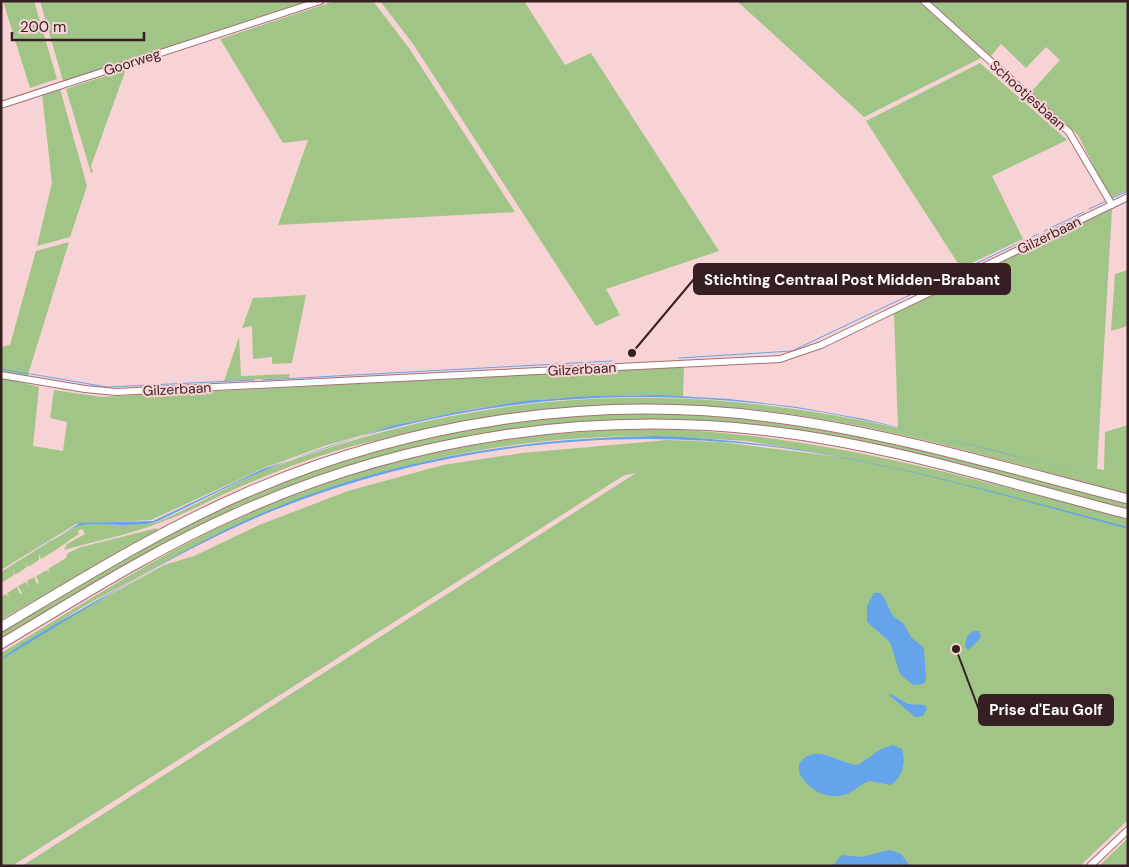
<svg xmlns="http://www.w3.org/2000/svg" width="1129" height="867" font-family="'DM Sans',sans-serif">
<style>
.green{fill:#a0c587;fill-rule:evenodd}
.water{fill:#65a3eb}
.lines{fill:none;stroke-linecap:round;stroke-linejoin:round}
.stream{stroke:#65a3eb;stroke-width:1}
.minor-casing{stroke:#a56f74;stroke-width:8}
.highway-casing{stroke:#a56f74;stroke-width:11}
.minor{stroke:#fff;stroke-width:6}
.highway{stroke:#fff;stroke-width:9}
.labels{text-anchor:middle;stroke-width:4;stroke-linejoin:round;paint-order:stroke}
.street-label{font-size:14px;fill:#361f22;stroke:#f8d3d6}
.leader{fill:none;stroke:#361f22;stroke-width:2}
.callout-dot{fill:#361f22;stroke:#f8d3d6;stroke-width:2}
.callout{fill:#361f22;stroke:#361f22;stroke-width:2}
.callout-label{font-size:15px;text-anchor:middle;font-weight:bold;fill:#fff}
</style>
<rect width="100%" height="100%" fill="#f8d3d6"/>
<path class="green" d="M3,1h31l23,78 -27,9z
M40,1h275l-252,80z
M335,1h38l36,47 106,164 -237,13 30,-85 -25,3 -63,-104z
M380,1h144l41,64 26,-12 128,198 -113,38 14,26 -24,11 -183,-282z
M737,1h181l63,57 -117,59z
M930,1h198v189l-18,8 -32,-63 -47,-43 29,-32 -14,-13 -20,21 -25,-24 -10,12z
M980,63l87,77 -75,36 31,63 -62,29 -95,-147z
M126,69l-35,97 2,6 -2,1 -25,-84z
M60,89l27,97 -17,51 -33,9 15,-63 -10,-89z
M1112,209l-15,260 7,1 1,-38 23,-7v69c-117,-31 -234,-67 -354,-82 -143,-17 -282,-2 -421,34 -44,12 -87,29 -129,48 -21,10 -42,21 -65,29 -31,12 -64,18 -95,27l3,-6 18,-10 -3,-5 -4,2 1,3c-14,9 -24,17 -38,25l-2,-5v6l-11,7 -2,-6 1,6 -12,8 -2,-6 1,6 -11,7 -2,-10c14,-8 70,-45 81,-47 18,-2 61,2 75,-3 39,-16 75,-39 114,-54 212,-80 406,-89 627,-40l-4,-114z
M69,242l-42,136 -26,-5v-26l9,-2 26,-94z
M1128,270v56l-17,5 4,-57z
M306,295l-14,68 -20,1v-7l-19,2 -1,-33 -10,2 11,-30z
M239,337l2,39 49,-2 -1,4 -65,3z
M684,367l-1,29 -49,-1 -85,4 -77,10 -67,14 -81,23 -60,22 -113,52 -75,4 -75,46v-193l38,10 -6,59 30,5 4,-29 -17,-4 4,-28 47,7z
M649,413c165,3 320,48 479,89v8c-107,-28 -214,-60 -324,-77 -191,-30 -387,-4 -564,74 -83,37 -161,86 -239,133v-10c82,-48 162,-97 250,-135 125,-55 261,-80 398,-82z
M659,429c161,5 314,50 469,90v301l-48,46h-1058l614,-393 -11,2 -10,6 -603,385h-11v-213c67,-40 133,-83 202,-118 141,-72 299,-106 456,-106zM655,436l93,5 100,17 -127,-16 -53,-2 -146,13 -79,12 -95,26 -89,34 -65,31 -30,9 -104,57c26,-19 57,-33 85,-49 161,-91 325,-138 510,-137z
M157,528v2l-156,90v-23l5,-3 4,5 -3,-6 10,-6 3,7 2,-1 -4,-7 8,-4 3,5 -2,-6 7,-4 3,7 2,-1 -3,-7 11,-6 3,4 -2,-5 18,-11 2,-5 13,-6z
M1128,838v28h-29z"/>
<path class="water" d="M661,395l68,4 68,8 67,12 129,31 135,36c-110,-28 -220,-61 -332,-78 -135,-19 -271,-14 -403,20 -45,11 -91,26 -134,45 -34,14 -67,32 -101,48 -16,7 -56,2 -76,4 -13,2 -65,38 -81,47l79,-49 73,-2 110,-52 129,-43 65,-14 67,-11 68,-5z
M655,436c163,4 316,50 473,91v2c-105,-28 -211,-60 -318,-77 -181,-29 -368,-9 -538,59 -95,39 -183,96 -271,149 5,-8 79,-50 93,-58 48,-26 95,-56 146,-79 130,-60 272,-85 415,-87z
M874,593h5l4,3 10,20 11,8 7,13 13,11 2,32 -3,4 -10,1 -13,-11 -10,-32 -23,-20v-16z
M974,631h5l2,7 -13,12 -3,-4 2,-10z
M891,694l17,10 17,1 2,4 -4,7 -8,1 -26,-22z
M893,745l9,4c4,13 1,28 -11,36l-21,-4c-8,2 -13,8 -21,12 -19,9 -40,-2 -50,-20v-9c16,-23 39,0 59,1l23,-16z
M890,850l11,4 9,12h-77l9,-11 19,2z"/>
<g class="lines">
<path class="stream" d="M1112,198l16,-7
M1089,209l17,-8
M1044,231l40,-19
M679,358l113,-7 246,-117
M1,369l28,5
M31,374l76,13 147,-7
M262,380l350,-19"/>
<defs>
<path id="minor" d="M924,1l145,131 43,73
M1,105l319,-104
M1,375l84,14 31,3 664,-33 41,-14 307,-148
M1090,866l38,-36"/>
<path id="highway" d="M1,627c79,-47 156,-95 240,-132 165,-73 349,-101 528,-78 121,15 240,52 359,82
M1,644c80,-48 159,-98 245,-135 164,-72 345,-99 523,-78 121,14 241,53 359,83"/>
</defs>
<use href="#minor" class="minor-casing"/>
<use href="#highway" class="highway-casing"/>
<use href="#minor" class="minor"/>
<use href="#highway" class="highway"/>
</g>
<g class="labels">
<g class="street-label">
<text transform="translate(132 62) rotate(-18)" y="5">Goorweg</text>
<text transform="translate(1028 95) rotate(42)" y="5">Schootjesbaan</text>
<text transform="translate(1049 235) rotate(-26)" y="5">Gilzerbaan</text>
<text transform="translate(582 369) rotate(-3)" y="5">Gilzerbaan</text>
<text transform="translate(177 389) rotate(-3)" y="5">Gilzerbaan</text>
</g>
</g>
<path class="leader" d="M632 353L694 279M956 649L979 710"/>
<g class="callout-dot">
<circle cx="632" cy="353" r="5"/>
<circle cx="956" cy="649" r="5"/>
</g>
<g class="callout">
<rect x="694" y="264" width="316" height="30" rx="5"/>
<rect x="979" y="695" width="134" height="30" rx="5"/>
</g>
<g class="callout-label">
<text x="852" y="285">Stichting Centraal Post Midden-Brabant</text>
<text x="1046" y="715">Prise d'Eau Golf</text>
</g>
<rect width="1129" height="867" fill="none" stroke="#361f22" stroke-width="5"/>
<path d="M12 32v8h132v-8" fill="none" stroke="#361f22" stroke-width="2.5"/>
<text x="20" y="32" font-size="15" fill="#361f22" stroke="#f8d3d6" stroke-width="4" paint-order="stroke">200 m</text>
</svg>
